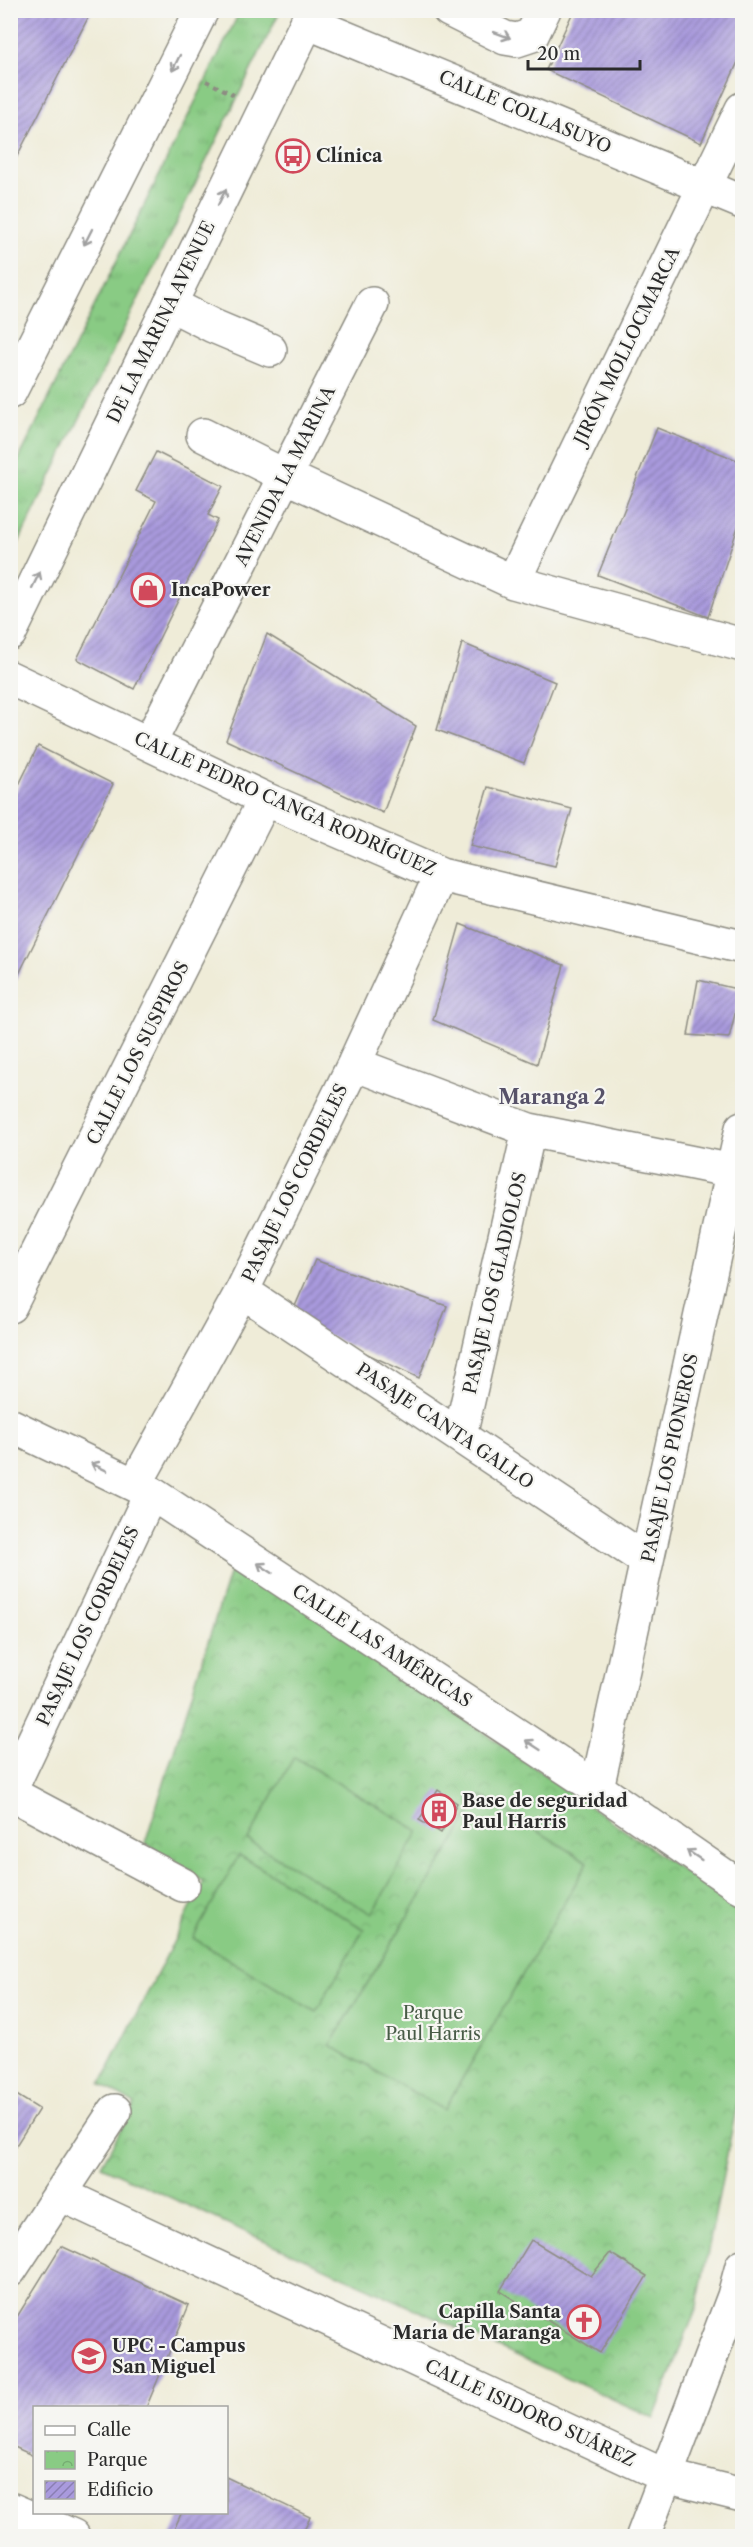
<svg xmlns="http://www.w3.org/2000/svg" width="753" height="2547" font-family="'Libre Caslon Text',serif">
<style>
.grass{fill:url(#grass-tufts);stroke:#5a7b58;stroke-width:1.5}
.park{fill:url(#park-crowns);stroke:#5a7b58;stroke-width:1.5}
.garden{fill:#89cb84;stroke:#5a7b58;stroke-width:1.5}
.building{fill:url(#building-hatch)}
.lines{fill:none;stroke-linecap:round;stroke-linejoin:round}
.minor-casing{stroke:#8d8c82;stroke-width:36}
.major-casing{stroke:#8d8c82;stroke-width:36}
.path{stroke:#8d8c82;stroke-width:4;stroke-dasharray:4.5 4.5;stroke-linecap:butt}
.minor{stroke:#fff;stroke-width:33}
.major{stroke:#fff;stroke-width:33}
.oneway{stroke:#a0a0a0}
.labels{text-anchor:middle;stroke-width:4.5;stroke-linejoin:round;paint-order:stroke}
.street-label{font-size:18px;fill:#2b2b2b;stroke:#f6f6f2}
.poi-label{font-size:18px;font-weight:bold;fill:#2b2b2b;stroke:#f6f6f2;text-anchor:start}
.park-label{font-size:18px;fill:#475b46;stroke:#f6f6f2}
.neighbourhood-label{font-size:20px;font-weight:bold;fill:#575269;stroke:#f6f6f2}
</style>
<defs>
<pattern id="grass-tufts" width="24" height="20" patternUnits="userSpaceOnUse" patternTransform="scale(1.5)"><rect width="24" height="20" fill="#89cb84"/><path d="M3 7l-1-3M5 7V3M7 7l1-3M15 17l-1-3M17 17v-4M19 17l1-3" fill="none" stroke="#76ae72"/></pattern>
<pattern id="park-crowns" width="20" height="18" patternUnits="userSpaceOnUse" patternTransform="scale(1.5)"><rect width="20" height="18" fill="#89cb84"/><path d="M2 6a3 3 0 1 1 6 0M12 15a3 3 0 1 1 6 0" fill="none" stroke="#76ae72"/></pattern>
<pattern id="building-hatch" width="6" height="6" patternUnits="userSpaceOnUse" patternTransform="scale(1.5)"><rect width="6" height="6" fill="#a99add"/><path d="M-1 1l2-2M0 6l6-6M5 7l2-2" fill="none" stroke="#8a7eb3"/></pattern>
</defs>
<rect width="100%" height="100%" fill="#f6f6f2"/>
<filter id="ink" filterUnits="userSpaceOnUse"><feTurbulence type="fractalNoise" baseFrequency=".0167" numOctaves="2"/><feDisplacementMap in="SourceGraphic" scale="12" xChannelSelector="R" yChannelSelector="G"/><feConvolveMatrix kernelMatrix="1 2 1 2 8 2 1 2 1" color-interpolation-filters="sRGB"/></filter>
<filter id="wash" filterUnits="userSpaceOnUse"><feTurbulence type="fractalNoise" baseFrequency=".008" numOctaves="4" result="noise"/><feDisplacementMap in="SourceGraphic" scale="24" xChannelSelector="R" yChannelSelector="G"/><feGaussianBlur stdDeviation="1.35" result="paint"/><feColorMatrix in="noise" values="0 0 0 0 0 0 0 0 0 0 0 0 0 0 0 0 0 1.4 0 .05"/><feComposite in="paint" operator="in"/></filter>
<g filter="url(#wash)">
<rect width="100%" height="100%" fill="#efecd8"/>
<path class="grass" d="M240,11h40l-269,547v-83z"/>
<path class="park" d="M234,1559l508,353v167l-45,227 -43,112 -553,-252 34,-62 -34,-20 103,-202 -59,-39z"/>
<path class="garden" d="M294,1757l125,74 -47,83 -124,-74z
M481,1796l107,66 -144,248 -114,-65z
M239,1855l125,74 -48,83 -123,-74z"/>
<g id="blocks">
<path class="building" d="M10,10h82l-82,160z
M574,10h168v43l-41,90 -155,-73z
M657,428l85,34v53l-34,102 -110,-42z
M156,452l67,34 -15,29 10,5 -84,169 -57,-30 79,-158 -20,-10z
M267,634l149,92 -33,87 -157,-73z
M462,643l93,39 -31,81 -87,-33z
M38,746l75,38 -103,208v-189z
M488,787l84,22 -17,57 -85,-20z
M460,924l104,41 -27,99 -104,-44z
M698,980l43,10 -12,48 -41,-3z
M315,1260l132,46 -28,72 -129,-60z
M438,1790l19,13 -16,30 -22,-13z
M10,2091l29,18 -29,46z
M531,2240l60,36 19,-23 37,23 -47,77 -100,-62z
M61,2246l128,59 -43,103h-112v48l-24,-11v-117z
M226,2477l84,40 -9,19h-130l11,-24h44z"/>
</g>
</g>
<g filter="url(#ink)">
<use href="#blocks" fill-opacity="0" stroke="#8d8c82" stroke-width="1.5"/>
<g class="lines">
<defs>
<path id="minor" d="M449,10l56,28 12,2 15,-5 12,-25
M307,22l435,180
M170,304l43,22 57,24
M203,435l82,41 228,106 229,63
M513,582l229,-473
M10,678l255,121 176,76 301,72
M149,744l223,-440
M354,1064l175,66 204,41
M242,1291l405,270
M10,1306l255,-507
M10,1425l141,68 446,295 145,100
M460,1436l69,-306
M135,1485l107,-194 112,-227 87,-189
M597,1788l145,-660
M10,1791l141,-298
M10,1793l173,92
M60,2194l605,282 77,19
M10,2270l105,-159
M10,2509l63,27
M643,2536l91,-240 8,-30"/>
<path id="major" d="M10,392l192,-382
M10,633l303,-623"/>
</defs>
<use href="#minor" class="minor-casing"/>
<use href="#major" class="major-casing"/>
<path class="path" d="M206,81l28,14"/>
<use href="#minor" class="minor"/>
<use href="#major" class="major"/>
</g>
<defs><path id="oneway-shaft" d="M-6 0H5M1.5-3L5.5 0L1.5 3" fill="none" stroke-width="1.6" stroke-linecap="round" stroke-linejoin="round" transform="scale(1.5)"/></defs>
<g class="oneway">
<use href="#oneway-shaft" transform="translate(502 35) rotate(21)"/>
<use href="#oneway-shaft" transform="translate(176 63) rotate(116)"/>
<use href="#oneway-shaft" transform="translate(222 197) rotate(-64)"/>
<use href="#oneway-shaft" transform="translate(88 237) rotate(117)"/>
<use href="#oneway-shaft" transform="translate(36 580) rotate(-64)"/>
<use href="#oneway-shaft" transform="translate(99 1467) rotate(-154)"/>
<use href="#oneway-shaft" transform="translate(265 1568) rotate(-147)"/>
<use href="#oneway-shaft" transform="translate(533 1745) rotate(-147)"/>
<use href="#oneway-shaft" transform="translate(694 1855) rotate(-146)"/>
</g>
</g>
<defs>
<symbol id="bus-ring" viewBox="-11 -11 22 22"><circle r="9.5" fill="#f6f6f2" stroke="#d1495b" stroke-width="1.5"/><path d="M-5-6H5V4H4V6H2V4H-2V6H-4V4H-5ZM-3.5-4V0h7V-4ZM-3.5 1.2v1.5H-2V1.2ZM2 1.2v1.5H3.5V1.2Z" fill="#d1495b"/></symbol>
<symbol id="shop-ring" viewBox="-11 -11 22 22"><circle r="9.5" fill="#f6f6f2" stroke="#d1495b" stroke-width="1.5"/><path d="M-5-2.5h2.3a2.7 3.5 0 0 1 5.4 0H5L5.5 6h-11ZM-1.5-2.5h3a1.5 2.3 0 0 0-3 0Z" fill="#d1495b"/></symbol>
<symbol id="building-ring" viewBox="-11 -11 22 22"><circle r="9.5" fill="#f6f6f2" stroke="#d1495b" stroke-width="1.5"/><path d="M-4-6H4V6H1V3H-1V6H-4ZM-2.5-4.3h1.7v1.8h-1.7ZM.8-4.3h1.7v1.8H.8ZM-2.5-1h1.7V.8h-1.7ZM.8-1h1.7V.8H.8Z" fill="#d1495b"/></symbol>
<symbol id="church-ring" viewBox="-11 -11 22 22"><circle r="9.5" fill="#f6f6f2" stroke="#d1495b" stroke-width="1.5"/><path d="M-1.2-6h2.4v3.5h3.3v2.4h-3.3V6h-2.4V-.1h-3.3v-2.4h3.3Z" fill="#d1495b"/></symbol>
<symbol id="university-ring" viewBox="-11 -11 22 22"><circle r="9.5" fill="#f6f6f2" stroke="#d1495b" stroke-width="1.5"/><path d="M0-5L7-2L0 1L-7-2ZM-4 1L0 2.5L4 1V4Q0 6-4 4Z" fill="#d1495b"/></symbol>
</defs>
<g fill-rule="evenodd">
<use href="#bus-ring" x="274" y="137" width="38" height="38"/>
<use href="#shop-ring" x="129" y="571" width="38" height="38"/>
<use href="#building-ring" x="420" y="1792" width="38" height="38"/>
<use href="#church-ring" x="565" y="2303" width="38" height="38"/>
<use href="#university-ring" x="70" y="2337" width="38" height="38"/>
</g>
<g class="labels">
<g class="street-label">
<text transform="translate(525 112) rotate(23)" y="6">CALLE COLLASUYO</text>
<text transform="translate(161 322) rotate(-64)" y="6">DE LA MARINA AVENUE</text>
<text transform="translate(627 346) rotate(-64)" y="6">JIRÓN MOLLOCMARCA</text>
<text transform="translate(285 476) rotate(-63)" y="6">AVENIDA LA MARINA</text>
<text transform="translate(285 804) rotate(24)" y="6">CALLE PEDRO CANGA RODRÍGUEZ</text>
<text transform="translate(138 1053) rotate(-63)" y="6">CALLE LOS SUSPIROS</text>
<text transform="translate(295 1183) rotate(-64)" y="6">PASAJE LOS CORDELES</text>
<text transform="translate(495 1283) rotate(-77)" y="6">PASAJE LOS GLADIOLOS</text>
<text transform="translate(445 1426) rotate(34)" y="6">PASAJE CANTA GALLO</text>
<text transform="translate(670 1458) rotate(-78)" y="6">PASAJE LOS PIONEROS</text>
<text transform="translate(88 1626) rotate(-65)" y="6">PASAJE LOS CORDELES</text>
<text transform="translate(382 1646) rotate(33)" y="6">CALLE LAS AMÉRICAS</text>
<text transform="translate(530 2413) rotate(25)" y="6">CALLE ISIDORO SUÁREZ</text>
</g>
<g class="poi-label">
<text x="316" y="162">Clínica</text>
<text x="171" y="596">IncaPower</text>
<text x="462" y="1807">Base de seguridad<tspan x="462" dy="21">Paul Harris</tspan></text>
<text x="561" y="2318" text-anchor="end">Capilla Santa<tspan x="561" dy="21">María de Maranga</tspan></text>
<text x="112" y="2352">UPC - Campus<tspan x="112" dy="21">San Miguel</tspan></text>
</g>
<g class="park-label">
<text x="433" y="2019">Parque<tspan x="433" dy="21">Paul Harris</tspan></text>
</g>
<g class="neighbourhood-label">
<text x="552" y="1104">Maranga 2</text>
</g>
</g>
<rect width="753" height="2547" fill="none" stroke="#f6f6f2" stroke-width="36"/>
<rect x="33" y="2406" width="195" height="108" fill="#f6f6f2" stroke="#a5a5a2" stroke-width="1.5"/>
<rect x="45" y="2426" width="30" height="9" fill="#ffffff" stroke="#a5a5a2" stroke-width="1.5"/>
<text x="87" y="2436" font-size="18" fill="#2b2b2b">Calle</text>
<rect x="45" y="2451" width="30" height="18" fill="url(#park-crowns)" stroke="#a5a5a2" stroke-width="1.5"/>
<text x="87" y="2466" font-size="18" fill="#2b2b2b">Parque</text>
<rect x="45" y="2481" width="30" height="18" fill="url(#building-hatch)" stroke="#a5a5a2" stroke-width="1.5"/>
<text x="87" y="2496" font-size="18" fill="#2b2b2b">Edificio</text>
<path d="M528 60v9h112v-9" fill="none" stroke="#2b2b2b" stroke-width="3"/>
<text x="537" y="60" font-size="18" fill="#2b2b2b" stroke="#f6f6f2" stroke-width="4.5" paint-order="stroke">20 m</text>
</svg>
